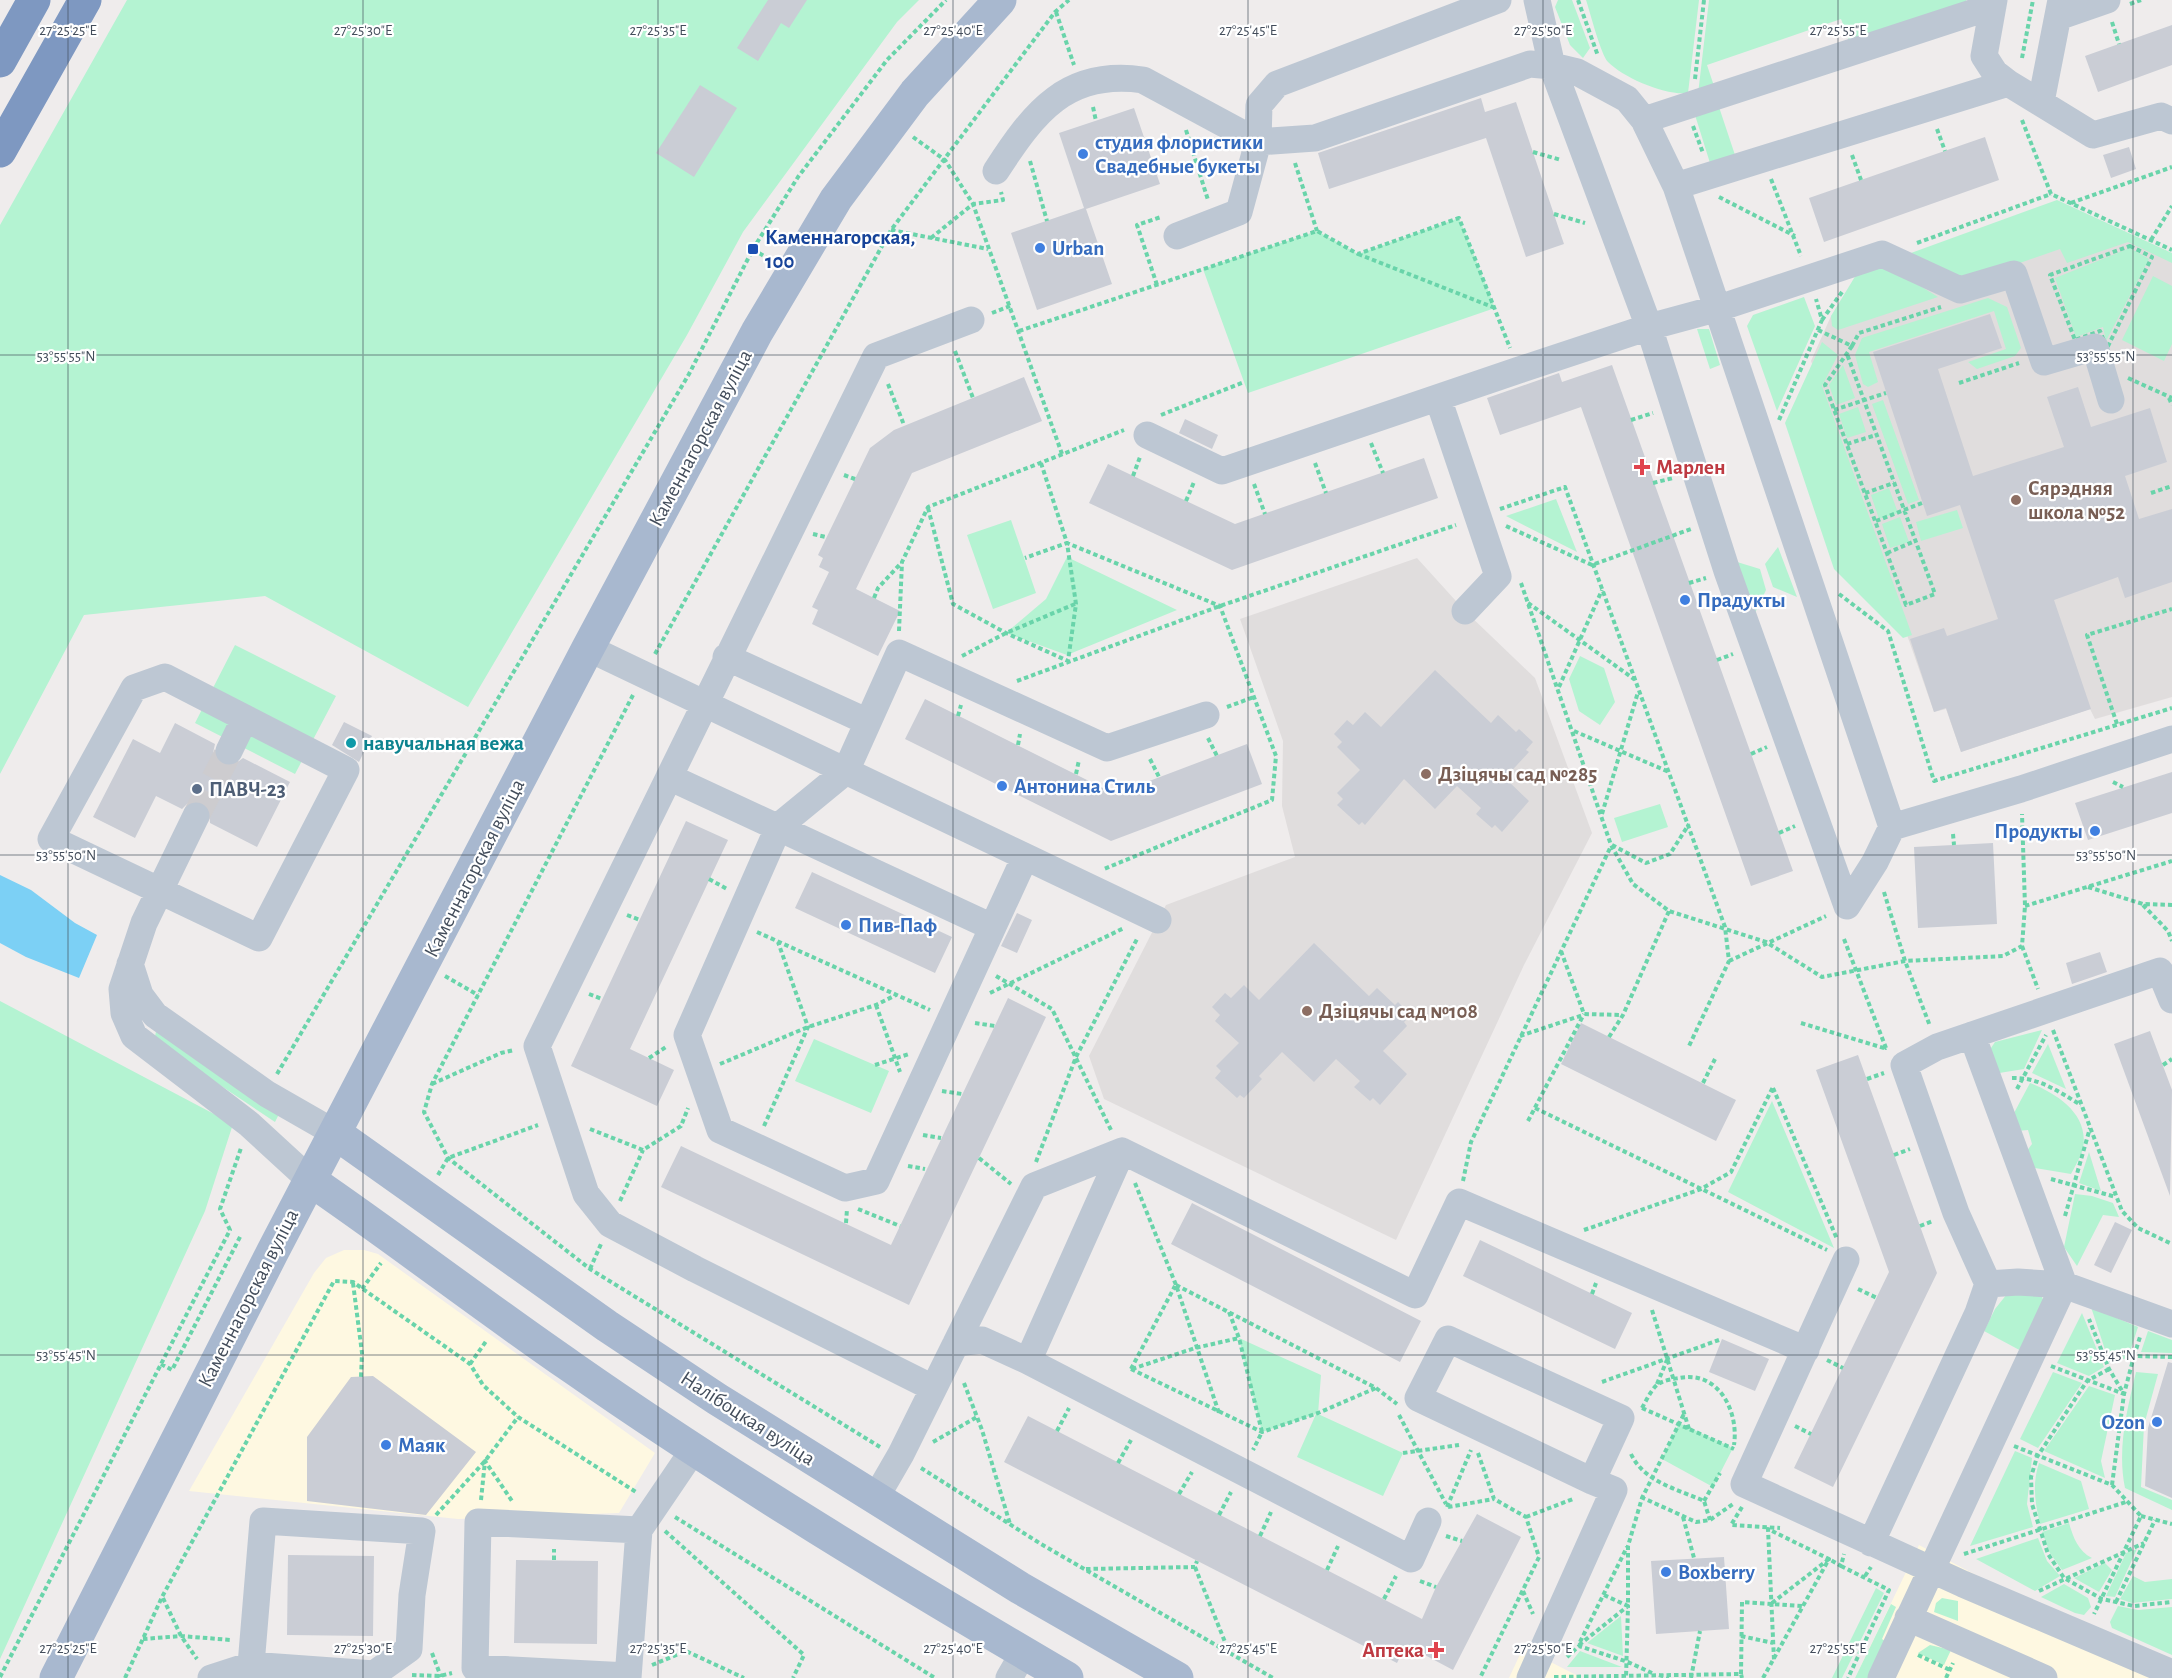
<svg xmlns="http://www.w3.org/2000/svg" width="2172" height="1678" font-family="'Alegreya Sans',sans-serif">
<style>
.commercial{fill:#fef8e1}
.education{fill:#e0dddd}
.green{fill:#b4f3d2}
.water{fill:#7cd0f5}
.building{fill:#cacdd5}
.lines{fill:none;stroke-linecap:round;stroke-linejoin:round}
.minor-tunnel{stroke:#cdcccf;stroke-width:27;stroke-dasharray:27 14;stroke-linecap:butt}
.path{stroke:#69d4aa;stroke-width:4;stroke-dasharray:4.5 3;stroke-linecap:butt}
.minor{stroke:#bdc7d3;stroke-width:27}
.major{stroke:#a8b8cf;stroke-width:33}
.highway{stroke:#7e98c1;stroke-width:33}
.ticks{fill:none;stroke:#434d5b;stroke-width:1.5;stroke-opacity:0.45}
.shop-dot{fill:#3f7fe0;stroke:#fff;stroke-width:2}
.transit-dot{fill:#1a4fb4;stroke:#fff;stroke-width:2}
.health-dot{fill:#e0444e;stroke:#fff;stroke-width:2}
.education-dot{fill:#8d6e63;stroke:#fff;stroke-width:2}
.culture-dot{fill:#0f9aa8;stroke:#fff;stroke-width:2}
.service-dot{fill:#5c6f8a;stroke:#fff;stroke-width:2}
.labels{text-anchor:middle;stroke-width:4.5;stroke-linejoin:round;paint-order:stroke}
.shop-label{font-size:21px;font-weight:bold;fill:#366cbe;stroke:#fff;text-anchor:start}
.transit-label{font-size:21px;font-weight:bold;fill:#164399;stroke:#fff;text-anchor:start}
.street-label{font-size:21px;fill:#434d5b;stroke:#fff}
.health-label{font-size:21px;font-weight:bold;fill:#be3a42;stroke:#fff;text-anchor:start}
.education-label{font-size:21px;font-weight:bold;fill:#785e54;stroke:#fff;text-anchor:start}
.culture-label{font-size:21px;font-weight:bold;fill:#0d838f;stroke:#fff;text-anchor:start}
.service-label{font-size:21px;font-weight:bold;fill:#4e5e75;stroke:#fff;text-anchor:start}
.ticks-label{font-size:15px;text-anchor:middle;fill:#434d5b;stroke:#fff;stroke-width:4.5;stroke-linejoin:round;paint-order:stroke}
</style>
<rect width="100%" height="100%" fill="#efecec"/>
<path class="commercial" d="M344,1250h20l14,4 277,199 -36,60 -161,6 -269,-28 125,-218 12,-15z
M1919,1545l253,133h-317z
M1523,1648l59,30h-73z"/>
<path class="education" d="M2103,225l69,33v439l-77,22 -5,-10 -129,43 -15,-43 -12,3 -123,-351 20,-45z
M1417,558l48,53 70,67 57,155 -68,132 -128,275 -292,-141 -15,-43 77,-151 129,-48 -13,-51 1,-65 -43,-122z"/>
<path class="green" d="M127,0h792l-22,22 -154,210 -56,103 -219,372 -203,-111 -181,19 -84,159v-549z
M1558,0h14l18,48 -7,10 -13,-13 -15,-38z
M1586,0h113l-11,93c-22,3 -64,-15 -80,-31 -7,-7 -18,-50 -22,-62z
M1709,0h257l2,5 -119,35 -8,-21 -134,46 7,21 -16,8z
M1719,107l16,48 -25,8 -15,-48z
M2057,200l115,53v10l-44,-21 -61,21 -7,-14 -97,34 -52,-30z
M1459,218l36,90 -247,85 -45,-124 114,-38 41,23z
M2130,248l19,11 -43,82 -3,-14 -27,10 -21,-59z
M1882,262l56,35 -100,33 -6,-4 -1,-10 28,-46z
M2153,276l19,10v58l-8,17 -42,-21z
M1804,297l11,29 -38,85 -30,-85 6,-11z
M1988,298l19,9 14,41 -6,8 -38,13 -9,-7 38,-13 -12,-38 -125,41 9,30 -10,5 -5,-3 -8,-29 7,-17z
M1697,329h12l11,36 -10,4z
M1822,342l16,13 -16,31 90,249 -9,3 -69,-69 -49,-146z
M1843,365l12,33 -19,7 -7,-20z
M1883,400l36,100 -11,4 -36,-100z
M1858,407l8,25 -19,6 -8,-24z
M1889,488l9,25 -19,6 -8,-24z
M1556,499l21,53 -71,-36z
M1957,510l6,18 -42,13 -5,-19z
M1900,517l9,25 -19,6 -8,-24z
M1011,520l25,73 -43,16 -26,-74z
M1778,547l19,50 -24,-10 -8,-23z
M1067,557l110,53 -110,45 -61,-22 40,-34z
M1737,562l23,7 6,21 -11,23z
M235,645l101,51 -41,78 -100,-51z
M1580,656l24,12 11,34 -15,23 -21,-14 -10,-32z
M1660,804l8,23 -46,15 -8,-24z
M0,1001l233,123 -28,87 -205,448z
M157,1027l124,83 -6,12 -121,-81z
M2042,1030l-18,39 -31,5 -6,-20 8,-12z
M814,1039l75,32 -18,42 -76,-32z
M2048,1044l18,45 -34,-16z
M2030,1083c28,11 62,33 52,69 -3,7 -7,15 -11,22l-42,-7 -3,-15 6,-8 -4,-14 -11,1 -3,-18z
M1772,1101l62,147 -106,-56z
M2089,1152l12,39 -22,-8z
M2075,1194l17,2 21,7 6,14 -16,-2 -26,51 -13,-19z
M2007,1294l34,1 5,11 -21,47 -41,-22 11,-22z
M2091,1307l47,20 -10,31 -19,4z
M2082,1313l22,54 -15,9 -32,-13z
M2148,1331l24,9v13l-31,-1z
M1239,1338l82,37 -3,39 85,39 -20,43 -86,-39 19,-43 -54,18z
M2053,1372l29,11 -44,65 -18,-9z
M2136,1372l22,2 -14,51 -3,62 31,13v10l-47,-22c-8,-39 2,-78 11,-116z
M2089,1386l26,9 -14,66 4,17 -61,-27z
M1679,1423l54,25 -20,39 -51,-28z
M2015,1451l17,7 -5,46 6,23 -63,19z
M2039,1463l42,18 8,28 -49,15c-5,-21 -8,-40 -1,-61z
M2069,1523c4,14 9,28 23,35l-30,12 -12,-17 -8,-21z
M2038,1538l9,23 13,15 -25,15 -59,-32z
M2137,1549l-22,48 -9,-1 20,-43z
M2105,1563l7,7 -13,22 -25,-14z
M2133,1576l12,6 27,-3v20l-40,4 -12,-4z
M2064,1584l24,14 3,9 -7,8 -9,-2 -34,-16z
M1876,1588l8,5 -42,85h-10z
M1942,1598l16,3v20l-24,-9 2,-9z
M1891,1604l5,3 -14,32 6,4 -18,35h-15z
M2118,1606l20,4 34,-3v48l-60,-27 -2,-6z
M1621,1616l2,40 -36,-13z
M1930,1645l21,5 -7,15 -26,-12z
M1580,1651l42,16h-55z"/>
<path class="water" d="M0,875l31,15 44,33 22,12 -18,43 -53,-21 -26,-14z"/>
<path class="building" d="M768,0h39l-18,28 -8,-5 -23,38 -21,-13z
M2172,25v40l-74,27 -13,-36z
M700,85l37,23 -43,69 -38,-24z
M1481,98l4,14 31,-10 48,142 -38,13 -40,-119 -157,51 -11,-36z
M1134,108l26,76 -74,25 26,75 -75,26 -26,-77 73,-25 -25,-75z
M1985,137l14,43 -175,62 -15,-44z
M2129,147l7,22 -25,9 -8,-23z
M1990,314l12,34 -64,21 35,107 91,-29 -17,-50 31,-10 13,40 59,-19 17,54 -42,14 14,43 33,-10v73l-47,16 -7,-21 -64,23 37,109 -130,43 -15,-44 -12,4 -24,-73 34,-11 3,8 51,-17 -38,-114 -33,11 -54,-164z
M1612,365l181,506 -42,15 -170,-479 -81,28 -13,-37 72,-25 3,9z
M1024,377l18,44 -130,52 -56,116 44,22 -22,45 -66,-32 6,-14 -6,-3 17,-35 -10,-5 4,-9 -5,-3 52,-107 24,-18z
M1185,419l33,16 -6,14 -33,-16z
M1424,458l14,40 -206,72 -143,-67 19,-39 127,60z
M1435,670l56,53 7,-8 18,17 3,-3 14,13 -7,8 3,2 -24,26 24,23 -27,31 -7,-7 -3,3 -16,-14 5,-6 -24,-22 -22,23 -31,-30 -39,46 -3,-3 -3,3 -22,-20 6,-6 -6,-6 23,-23 -23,-23 5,-5 -8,-8 13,-14 6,5 12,-13 16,15z
M925,699l190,95 132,-50 15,40 -151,57 -206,-102z
M344,722l28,14 -13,26 -27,-17z
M175,723l40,21 -2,9 9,12 9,2 12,-9 47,24 -33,65 -47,-24 -1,-15 -6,-6 -8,-2 -7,3 -6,6 -26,-13 -21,42 -42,-21 40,-78 27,14z
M2172,772v41l-84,27 -13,-37z
M686,821l42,19 -98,209 44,21 -17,36 -86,-40z
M1993,843l4,81 -79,4 -4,-81z
M812,872l140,65 -17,36 -140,-65z
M1017,913l15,7 -15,33 -16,-7z
M1314,943l55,53 8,-8 18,17 3,-3 13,13 -7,7 3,4 -24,25 24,23 -27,31 -7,-7 -3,3 -16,-14 6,-6 -24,-22 -22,23 -32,-30 -23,24 3,3 -18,19 -4,-3 -3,3 -22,-20 6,-7 -5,-5 23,-23 -24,-22 5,-6 -8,-8 13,-14 6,5 13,-13 15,15z
M2100,952l7,20 -35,12 -6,-21z
M1008,998l38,19 -137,288 -248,-118 20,-41 210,99z
M1581,1023l155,77 -20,41 -155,-77z
M2150,1031l22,59 -2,106 -56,-152z
M1858,1055l79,218 -104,214 -39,-19 95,-196 -73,-202z
M1192,1203l229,118 -21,41 -229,-118z
M2115,1222l17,8 -21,43 -17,-8z
M1480,1240l152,73 -17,36 -152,-73z
M1722,1339l47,20 -14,32 -46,-19z
M2168,1362l4,1v135l-27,-12 3,-58z
M373,1376l103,76 -50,63 -119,-14v-64l44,-60z
M1028,1416l394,203 14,-32 41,-73 44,23 -68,133 -47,-25 -9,18 -393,-201z
M288,1555l86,1 -1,80 -86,-1z
M1724,1557l5,72 -73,5 -5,-73z
M516,1560l82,1 -1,83 -83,-1z"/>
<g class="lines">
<path class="minor-tunnel" d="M196,816l33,-65"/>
<path class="path" d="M1578,0l20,56
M2130,4l11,-4
M1056,12l18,53
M2112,22l7,22
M2022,58l11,-58
M1695,79l9,-79
M1093,107l3,14
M2022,120l29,74 121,56
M1693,126l10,27
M1937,129l8,22
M1186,130l22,70
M913,137l32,23 28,44 89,250
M1533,152l28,8
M1852,155l9,25
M1030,161l17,60
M1295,163l22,68
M1771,179l30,77
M1719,197l76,39
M2071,203l101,-36
M1554,214l31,9
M891,230l97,19
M931,238l42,-34 30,-4 -2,-8
M2151,240l21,-34
M1917,243l134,-49
M2130,246l22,11 -45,91 -7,-17 -25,9 -25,-65z
M753,249l17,11
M1358,254l137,54
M1157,285l-20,-60 24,-8
M992,313l18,-7
M1822,320l20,-28
M1818,330l34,16 -27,39 81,220 29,-11 -88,-240
M1019,331l298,-100 41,23 101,-36 51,130
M1852,346l7,-13 82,-26
M955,351l18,47
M2128,378l44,20
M1959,383l60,-20
M888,384l16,41
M2169,398l3,7
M1834,410l52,-17
M1161,415l83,-33
M1631,420l22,-7
M1779,420l43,-100 -6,-21
M1371,443l12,30
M1847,444l29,-9
M1041,463l26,80 153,63 56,150 -4,44 -168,69
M1315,463l11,30
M844,475l11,4
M1133,476l7,-19
M1653,483l20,-5
M1254,484l11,30
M1865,493l29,-10
M2151,493l21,-7
M1186,501l8,-19
M928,508l25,96 53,29 62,28 8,-57 -9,-61 -42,15
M1500,509l65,-22 160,440 4,34 -40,85
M1876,521l46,-18
M1506,526l86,39 99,-36
M813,534l13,3
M1887,553l28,-12
M1521,583l90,262 22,39 36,27 97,31 56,35 83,-16 98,-5 19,-10 3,-40 -3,-92
M1689,583l17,-5
M1839,594l49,37 46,150 238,-73
M874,598l4,-10 24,-26
M1528,603l106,76
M899,631l3,-69 26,-55 196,-77
M655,654l236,-424 164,-218 14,-12
M962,656l44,-23 69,-29
M1717,660l16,-6
M1017,681l203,-75 236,-81
M1559,687l43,-97
M633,695l-201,389 -8,28 24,46 142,111 290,178
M1227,707l27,-10
M958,716l3,-11
M2117,724l-30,-89 85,-26
M1574,731l95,41
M1208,738l9,18
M1018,745l2,-11
M1751,754l16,-7
M1150,759l9,18
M1076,774l3,-14
M2113,782l10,5
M1602,814l36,-122
M1779,833l16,-7
M1953,834l1,11
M1612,845l34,18 24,-9 19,-30
M709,879l18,10
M2088,887l55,17 29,1
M1884,892l21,69 25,65
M2143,905l25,26 4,10
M2025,906l147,-45
M627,915l13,5
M757,932l173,78
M1844,939l42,109 3,-1
M2022,946l16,43
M1561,951l23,63 38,1
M1729,961l97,-45
M445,976l33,19
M996,976l56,33 59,121
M990,993l134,-65
M589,994l13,5
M876,1005l24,67
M975,1023l20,3
M1801,1023l86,26
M2053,1030l69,181 16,17 34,16
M1520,1036l63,-21
M1609,1037l14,-22 46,-104
M649,1058l17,-11
M720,1064l88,-37 68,-22 20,-10
M875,1065l34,-11
M2163,1065l9,-6
M277,1074l412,-700 64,-125 45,-72 89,-117 59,-60
M2012,1078c27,-1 47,14 69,27
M1867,1079l17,-6
M1703,1083l12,-24
M432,1084l69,-31 13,-3
M1773,1088l64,151
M2017,1089l29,-54
M942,1091l20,3
M1535,1108l292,142
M1528,1121l56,-107
M764,1126l44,-99 -30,-85
M590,1129l53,21 38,-24 7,-18
M923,1135l18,3
M1894,1155l16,-6
M979,1158l32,26
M1036,1162l40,-105 62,-120
M908,1166l17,3
M438,1175l10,-17 90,-33
M2051,1179l65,18
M1463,1181l8,-39 140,-296
M1135,1183l41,102 43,128
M620,1201l23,-51
M858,1209l42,17
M2065,1216l25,-88
M846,1223l1,-14
M1920,1226l13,-5
M1584,1230l117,-41 30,-17 42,-85
M590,1269l11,-25
M353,1283l9,70 -1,24
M1176,1285l200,103 21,16
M362,1289l19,-26
M1858,1289l19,9
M1592,1294l4,-11
M1652,1310l37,119
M1229,1312l10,26 23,94 -9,18
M2134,1356l6,-19
M1827,1360l16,8
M161,1364l11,6 69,-135
M470,1364l17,-24
M2051,1366l73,28 -15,-25 -20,-50
M1131,1369l131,63 56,-19 58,-25
M1131,1369l44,-83
M1132,1369l63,-21 44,-10
M2109,1369l-22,12 -50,76 -6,20 1,27 16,50 16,24 38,21 14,3 18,4 38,-4
M1602,1382l117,-42
M964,1383l18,47 28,94
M1657,1384l10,-24
M1642,1408c4,-7 9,-18 15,-23 6,-5 16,-6 22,-7 40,-8 60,34 55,67
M1642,1408l92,41
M1399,1415l47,89
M1795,1426l16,8
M1057,1431l12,-23
M933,1442l44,-25
M2014,1446l98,39 29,31 -47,98
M1403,1453l56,-8
M1478,1453l16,46 32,18 13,40 -59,121
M1631,1454c13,28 46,35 73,47l6,19
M1118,1463l13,-23
M921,1468l120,76 232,134
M2112,1485l12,-91 10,-38 38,1
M1179,1494l13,-22
M1641,1497l55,25 14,-2 23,-16
M481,1500l4,-39 27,40
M1704,1501l16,-28
M1447,1507l24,-57
M1448,1507l46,-8
M1742,1507l-11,18 49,3
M436,1515l49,-54 33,-44
M1219,1515l12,-23
M2141,1516l31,8
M675,1517l260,161
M1526,1517l47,-18
M1683,1517l11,41
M665,1531l139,124 -11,23
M1260,1536l11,-24
M1446,1536l16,5
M1964,1554l162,-52
M554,1560v-11
M1841,1566l48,24 -41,88
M1195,1567l34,85
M1086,1569l109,-2 2,-6
M1327,1570l11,-24
M1865,1576l6,-9
M1420,1581l16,6
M1523,1591l10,23
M2039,1591l105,-48
M1604,1595l24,11v-60l14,-48 43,-86
M163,1598l18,38 16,23
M1384,1599l12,-23
M2116,1602l39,-82
M1772,1603l57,-44 12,7 3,-12
M1741,1636l32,7
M143,1639l38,-3 50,4
M1580,1642l47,-95
M1579,1645l49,-39 -2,72
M432,1653l9,24
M1918,1655l32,15
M1567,1657l12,-11 49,16 24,11
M652,1665l34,-14 58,27
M1741,1674l1,-72 61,4
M412,1675l28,1 12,-3
M1659,1675l10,3
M0,1677l230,-447 -10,-21 21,-61
M1554,1677l187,-3 1,4
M125,1678l37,-81 172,-316 19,1 117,82 13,21 35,32 118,75
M1691,1678l9,-47
M1763,1678l66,-119 -61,-30 6,131
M1946,1678l7,-15"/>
<path class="minor" d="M1537,0l15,66 97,261 78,244 120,335
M1994,0l-10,56 11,17 13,10 85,52 68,-19 11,5
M2058,17l49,-17
M2041,102l20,-102
M1644,120l349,-114
M996,171c38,-59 71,-102 147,-91l115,62 57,-4 215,-74 22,2 25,6 50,27 17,21 32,66 216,641
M1676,186l332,-103
M1177,236l62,-24 19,-70 1,-37 18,-21 221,-84
M1438,398l60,178 -33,35
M1147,435l75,36 297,-101 130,-43 70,-19 163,-54 78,36 54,-16 30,88 51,-15 16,53
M588,648l570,272
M726,657l142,65
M165,677l181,93 -87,168 -208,-99 83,-151z
M229,751l16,-33
M669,777l323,150
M196,816l-52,107 -22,66 2,24 10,23 115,88 61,56
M1025,857l-149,324 -31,7 -125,-58 -33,-95 92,-209 67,-55 53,-118 208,95 99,-33
M1847,906l28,-44 17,-35 129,-38 151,-50
M130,964l10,31 15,20 112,79 68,39
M1972,1035l92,250 -46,-3 -30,2
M1846,1260l-102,224 219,100 209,89
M956,1343l26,-3 46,21 383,198 17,-38
M1028,1361l94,-210
M933,1388l-238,-119 -85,-45 -24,-30 -49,-148 339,-690 95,-36
M875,1499l26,-45 133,-268 88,-35 293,144 44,-93 347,148
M1871,1543l107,-230 10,-29 -32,-71 -52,-148 33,-18 223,-76 12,29
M1908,1618l136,60
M628,1676l-153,-8 3,-146 161,8
M211,1678l40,-13 123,9 35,-25 3,-54 10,-64 -159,-10 -12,144
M628,1678l11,-148 55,-81
M1009,1678l15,-26
M1530,1678l84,-188 -22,-9 -174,-83 30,-59 173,79 -29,63
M1881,1678l183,-393 108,39"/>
<path class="major" d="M335,1133l272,193 110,73 303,189 157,90
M310,1180c89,61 174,127 263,188 159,111 327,212 494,310
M56,1678l217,-427 315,-603 169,-316 79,-133 79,-106 85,-93"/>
<path class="highway" d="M0,61l34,-61
M0,151l85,-151"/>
</g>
<path class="ticks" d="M68,0v1678M363,0v1678M658,0v1678M953,0v1678M1248,0v1678M1543,0v1678M1838,0v1678M2133,0v1678M0,355h2172M0,855h2172M0,1355h2172"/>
<g class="shop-dot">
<circle cx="1083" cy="154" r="6"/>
<circle cx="1040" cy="248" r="6"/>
<circle cx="1685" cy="600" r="6"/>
<circle cx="1002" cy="786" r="6"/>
<circle cx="2095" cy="831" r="6"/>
<circle cx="846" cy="925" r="6"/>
<circle cx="2157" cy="1422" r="6"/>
<circle cx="386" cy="1445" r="6"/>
<circle cx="1666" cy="1572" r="6"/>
</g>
<rect class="transit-dot" x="747" y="243" width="12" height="12" rx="3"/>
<g class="health-dot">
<path d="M1639 458h6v6h6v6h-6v6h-6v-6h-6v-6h6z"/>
<path d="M1433 1641h6v6h6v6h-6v6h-6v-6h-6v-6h6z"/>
</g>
<g class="education-dot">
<circle cx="2016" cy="500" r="6"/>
<circle cx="1426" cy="774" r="6"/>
<circle cx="1307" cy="1011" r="6"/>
</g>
<circle class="culture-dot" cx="351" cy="743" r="6"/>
<circle class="service-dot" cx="197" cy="789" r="6"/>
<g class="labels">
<g class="shop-label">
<text x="1095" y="149">студия флористики<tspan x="1095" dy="24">Свадебные букеты</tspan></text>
<text x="1052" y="255">Urban</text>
<text x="1697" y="607">Прадукты</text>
<text x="1014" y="793">Антонина Стиль</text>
<text x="2083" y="838" text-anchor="end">Продукты</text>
<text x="858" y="932">Пив-Паф</text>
<text x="2145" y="1429" text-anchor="end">Ozon</text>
<text x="398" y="1452">Маяк</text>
<text x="1678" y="1579">Boxberry</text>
</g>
<g class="transit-label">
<text x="765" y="244">Каменнагорская,<tspan x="765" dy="24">100</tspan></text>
</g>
<g class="street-label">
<text transform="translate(700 438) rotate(-62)" y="7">Каменнагорская вуліца</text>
<text transform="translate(474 868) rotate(-63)" y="7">Каменнагорская вуліца</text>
<text transform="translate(248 1298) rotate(-63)" y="7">Каменнагорская вуліца</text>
<text transform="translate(748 1418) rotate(33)" y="7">Налібоцкая вуліца</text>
</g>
<g class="health-label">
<text x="1656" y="474">Марлен</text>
<text x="1424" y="1657" text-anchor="end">Аптека</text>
</g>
<g class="education-label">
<text x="2028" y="495">Сярэдняя<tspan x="2028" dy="24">школа №52</tspan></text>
<text x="1438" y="781">Дзіцячы сад №285</text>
<text x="1319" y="1018">Дзіцячы сад №108</text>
</g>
<g class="culture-label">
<text x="363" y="750">навучальная вежа</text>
</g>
<g class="service-label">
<text x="209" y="796">ПАВЧ-23</text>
</g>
</g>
<g class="ticks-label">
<text x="68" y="35">27°25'25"E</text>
<text x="363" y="35">27°25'30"E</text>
<text x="658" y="35">27°25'35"E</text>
<text x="953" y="35">27°25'40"E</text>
<text x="1248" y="35">27°25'45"E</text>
<text x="1543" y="35">27°25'50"E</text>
<text x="1838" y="35">27°25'55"E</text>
<text x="66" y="361">53°55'55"N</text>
<text x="2106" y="361">53°55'55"N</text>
<text x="66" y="860">53°55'50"N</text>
<text x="2106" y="860">53°55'50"N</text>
<text x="66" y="1360">53°55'45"N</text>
<text x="2106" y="1360">53°55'45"N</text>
<text x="68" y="1653">27°25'25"E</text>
<text x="363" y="1653">27°25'30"E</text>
<text x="658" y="1653">27°25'35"E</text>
<text x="953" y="1653">27°25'40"E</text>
<text x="1248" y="1653">27°25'45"E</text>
<text x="1543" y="1653">27°25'50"E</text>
<text x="1838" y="1653">27°25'55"E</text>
</g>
</svg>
